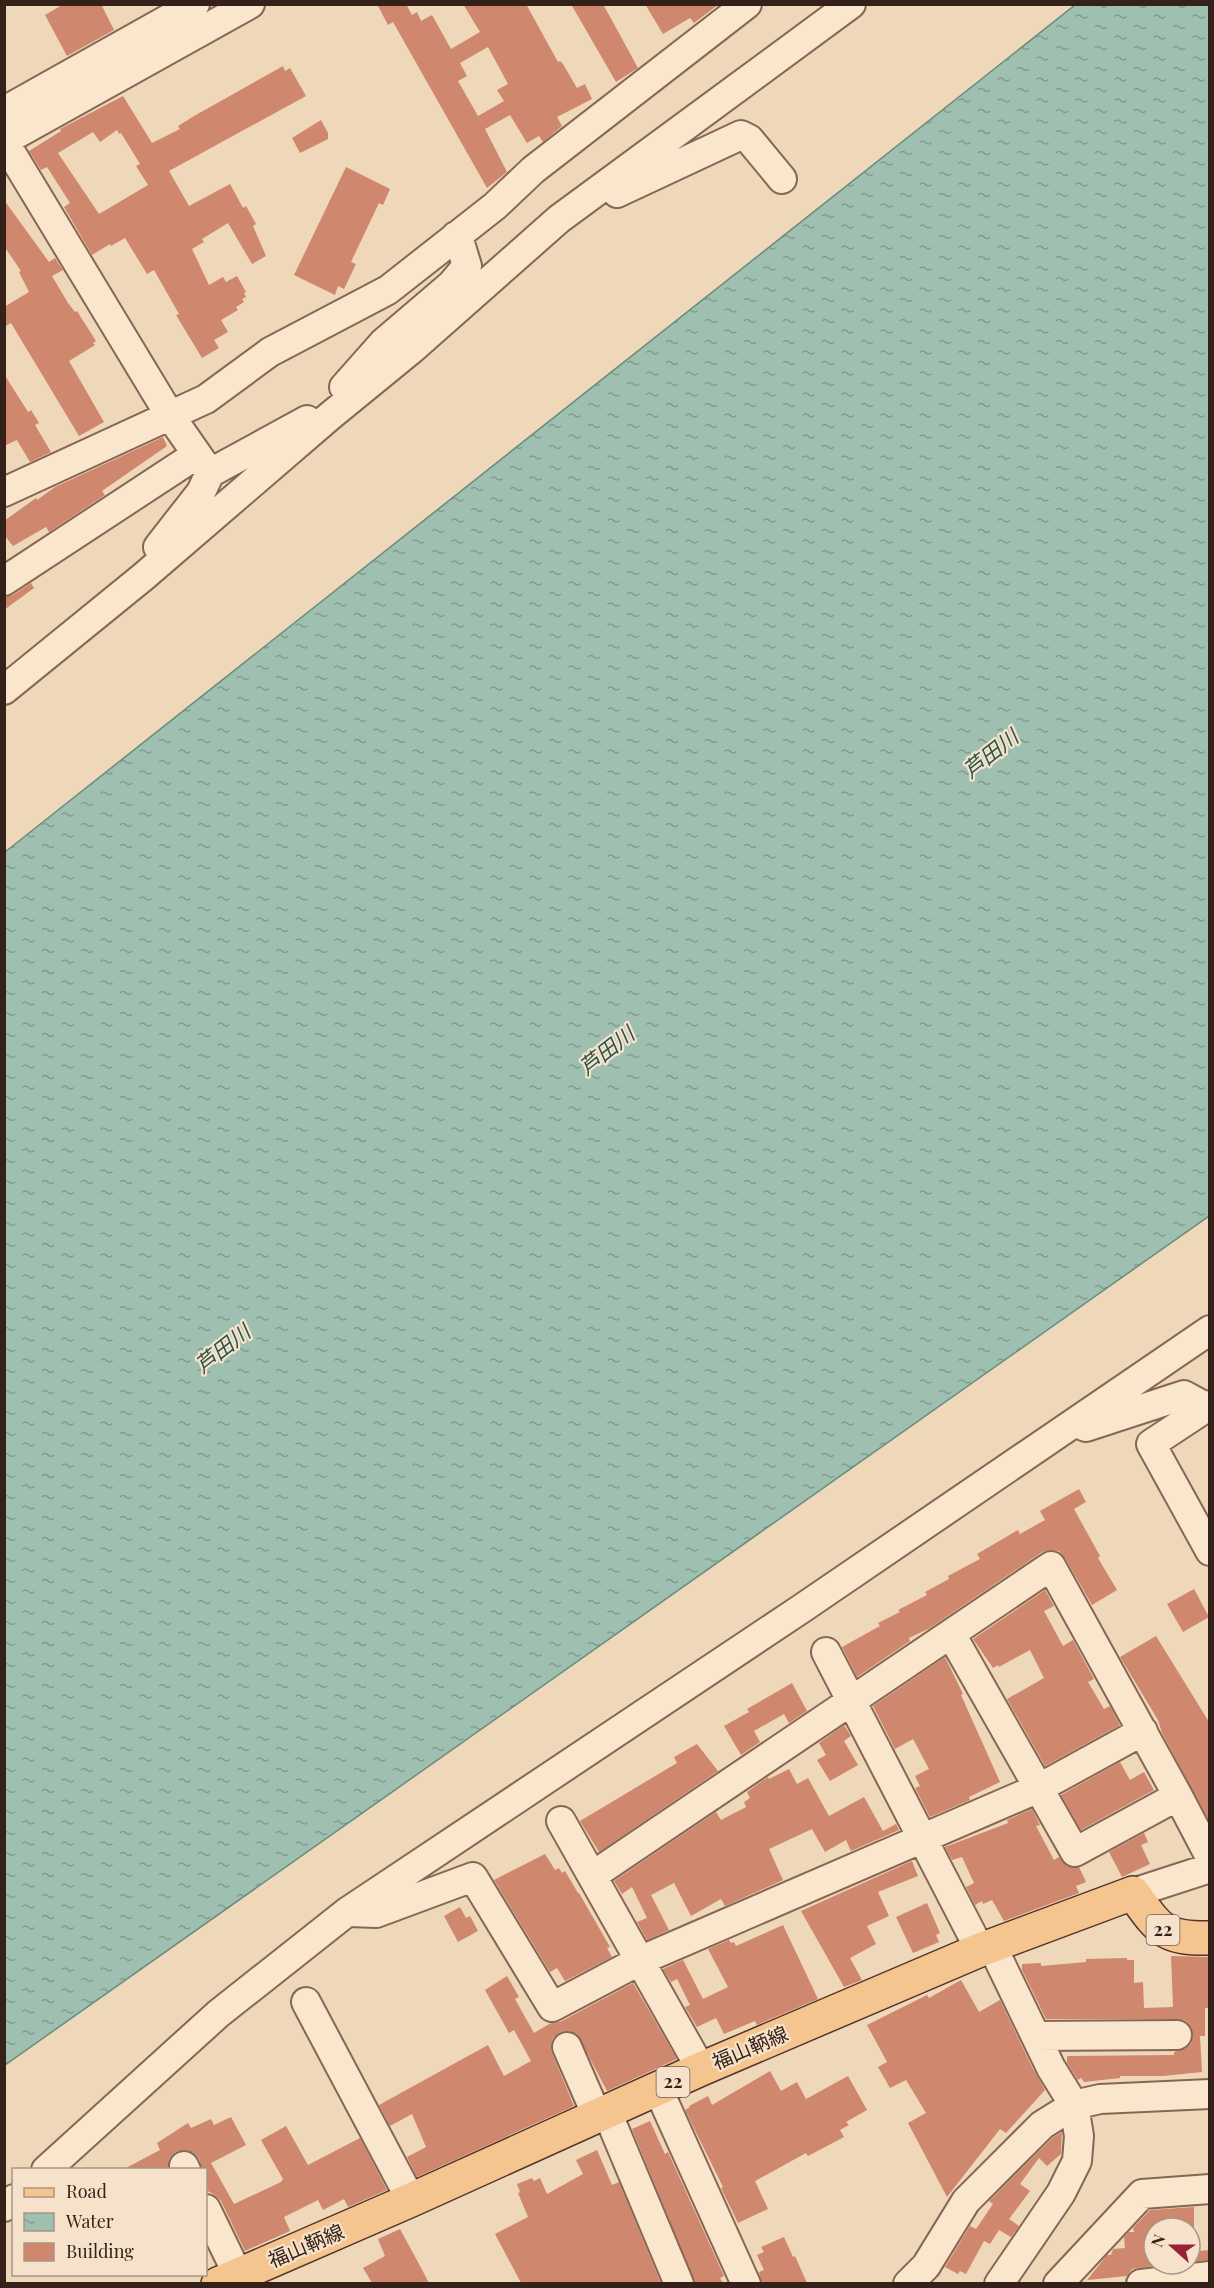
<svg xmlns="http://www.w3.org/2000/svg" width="1214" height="2288" font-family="'Playfair Display','Noto Sans JP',serif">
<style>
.water{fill:url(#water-ripples);stroke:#678c7d;stroke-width:1.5}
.building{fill:#cf876e;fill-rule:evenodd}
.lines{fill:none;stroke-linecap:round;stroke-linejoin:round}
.minor-casing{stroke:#866754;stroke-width:32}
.major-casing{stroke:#533629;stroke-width:36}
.minor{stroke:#fae5cd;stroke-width:28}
.major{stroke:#f5c58f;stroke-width:33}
.labels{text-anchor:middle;stroke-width:4.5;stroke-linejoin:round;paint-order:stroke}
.shield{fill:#f6e2ca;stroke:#6e5c4f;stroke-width:1.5}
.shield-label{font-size:18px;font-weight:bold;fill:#34221a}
.street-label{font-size:20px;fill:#34221a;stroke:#f6e2ca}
.water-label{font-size:21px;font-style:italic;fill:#28554b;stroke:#f6e2ca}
</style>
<defs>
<pattern id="water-ripples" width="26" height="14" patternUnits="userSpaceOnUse" patternTransform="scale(1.5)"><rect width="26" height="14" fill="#9fbfb0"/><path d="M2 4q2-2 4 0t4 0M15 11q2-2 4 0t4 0" fill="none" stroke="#829b8e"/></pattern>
</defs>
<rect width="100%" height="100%" fill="#efd7ba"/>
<path class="water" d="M1075,5h134v1211l-1204,849v-1213z"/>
<path class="building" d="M64,4h37l13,26 -47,26 -22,-41z
M377,4h29l6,11 5,-3 4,9 11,-6 19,34 29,-17 -17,-28h63l32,58 2,-1 3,3 14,24 8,-4 7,15 -35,18 5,9 -19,16 -4,-6 -12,7 -17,-28 -25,14 22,43 -20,16 -94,-166 -5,3zM488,47l20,37 -11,6 7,11 -26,15 -20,-35 9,-5 -7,-13z
M571,4h32l35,64 -22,14z
M645,4h74l-25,19 -4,-5 -27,16z
M283,66l2,5 5,-3 16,28 -137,75 20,35 41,-22 13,24 3,-2 10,18 -3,2 13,30 -14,8 -24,-41 -26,16 2,3 -12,7 17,36 14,-8 3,5 11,-6 9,16 -2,1 2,4 -4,2 2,3 -8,5 2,3 -17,10 7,12 -14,8 5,8 -17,10 -26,-43 3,-1 -25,-44 -7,4 -22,-36 -14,8 -1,-2 -18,11 -28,-48 6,-4 -23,-36 -6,3 -12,-19 32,-20 -1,-2 63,-33 29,47 28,-14 -2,-3 16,-10zM117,130l2,4 2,-1 19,31 -4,2 12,19 -49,29 -41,-61 35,-21 7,10z
M321,120l7,13v6l-28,14 -8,-15z
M346,167l44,22 -7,16 -4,-2 -28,59 5,2 -12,25 -6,-3 -3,9 -41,-20z
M4,200l45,62 6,-4 8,12 -11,6 16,27 7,9 2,-1 19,30 -3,2 2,2 -26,16 35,61 -25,14 -68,-113 -7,4v-20l25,-15 -10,-20 2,-1 -17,-25z
M4,374l24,38 3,-2 8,13 -4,2 16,27 -21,10 -13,-22 -13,6z
M163,437l4,9 -65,45 3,4 -56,37 -3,-5 -33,19 -9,-11v-14l32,-23 1,2 18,-13z
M31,583l3,5 -30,22v-13l9,-2z
M1079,1489l7,13 -12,7 26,47 -2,2 19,32 -25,15 -27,-47 -6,-7 -9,-1 -8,2 -112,76 -21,10 1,3 -53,36 -15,-30 38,-21 -2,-3 22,-11 -2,-2 29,-15 -2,-3 24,-13 -1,-3 32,-17 -3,-5 41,-24 2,4 25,-14 -5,-9z
M1194,1589l15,28 -26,15 -16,-28z
M1045,1590l9,16 -10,5 19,35 10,-6 21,39 -6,3 16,27 6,-3 10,19 -75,41 -38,-67 37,-21 -14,-28 -31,17 -1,-2 -5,3 -20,-29z
M1156,1636l53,86v99l-47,-88 -4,-13 -38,-63z
M945,1657l18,37 -2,1 39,87 -31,15 1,3 -40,17 -15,-29 5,-2 -5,-10 14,-7 -16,-30 -18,10 -22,-43z
M792,1683l15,28 -18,12 -5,-9 -30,17 6,11 -19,13 -17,-29 25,-14 -2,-3z
M844,1725l7,11 -7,5 14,24 -28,16 -13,-21 9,-5 -7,-12z
M697,1744l21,27 -119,81 -19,-31 97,-58 -3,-6z
M1120,1762l10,18 14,-8 10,18 -73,40 -20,-35z
M789,1769l8,15 11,-6 21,38 35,-19 19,34 13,-7 3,6 -48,21 -5,-11 -21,12 -13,-23 -43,20 14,31 -58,26 -4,-7 -30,17 -17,-33 -23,12 18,35 -22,10 -10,-18 10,-4 -15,-31 -10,7 -8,-13 102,-69 5,8 25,-13 -2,-5 6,-4 -3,-6 21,-15 1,2z
M1032,1809l8,16 -4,1 18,34 5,-3 8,9 12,1 7,15 -10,4 3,7 -75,28 -12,-21 -9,4 -1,-3 -7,4 -9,-18 8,-4 -12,-26 -10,3 -7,-13 63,-24 -1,-3z
M1144,1833l4,9 -7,3 9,19 -28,13 -13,-25z
M545,1854l10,16 4,-2 3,5 3,-2 13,22h1l31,54 -3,1 5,9 -47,24 -8,-13 -7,4 -56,-92z
M912,1861l6,15 -40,16 11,24 -22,10 9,18 -26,14 12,22 -18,7 -43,-76z
M927,1903l13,30 -4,2 3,7 -26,11 -17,-36z
M460,1907l6,11 4,-2 8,15 -20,11 -14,-26z
M783,1925l35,74 -61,26 -2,-4 -31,13 -8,-16 -19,9 -12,-20 5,-2 -13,-26 -6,3 -8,-13 20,-9 20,39 25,-12 -20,-38 21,-9 2,3 3,-1 2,4z
M1171,1956l38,1v51h-4v28h-5l2,36 -39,4h-43v2l-36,4 -3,-4 -3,2 -11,-17v-7l107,-1v-3l11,-3 6,-5 2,-9 -2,-8 -5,-6 -9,-2h-131l-24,-49v-6l19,-1v3l45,-4v-3l41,-1v2h7v23l9,-1 1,26 29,-1z
M507,1976l12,21 -4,2 19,34 17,-10 9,-1 73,-39 44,76 -70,32 -30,-57 -9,-3 -8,1 -7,6 -2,8 1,7 22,53 -157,71 -10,-20 19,-10 -14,-33 -22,12 -11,-21 109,-60 16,31 27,-15 -17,-31 -5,3 -24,-43z
M961,1980l18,32 21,-12 32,67 13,23 -39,43 -6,-4 -53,68 -39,-74 18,-10 -20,-33 -16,8 -12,-21 9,-5 -20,-37 60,-30 2,3z
M770,2071l11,20 16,-9 9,17 42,-23 19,34 -21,12 3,3 -9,5 4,7 -36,19 -2,-3 -51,28 13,28 -30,14 -17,-35 2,-1 -38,-77 5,-3 -1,-1 19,-10 4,9z
M231,2117l15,28 -35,18 23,41 47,-22 2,-3 -22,-39 25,-14 22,39 52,-27 27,52 -39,17 -4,-8 -21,11 -5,-10 -34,17 6,14 -45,20 -24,-50 -5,-5 -10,-6v-21h-4l-3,-10 -5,-6 -8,-3 -10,2 -6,5 -2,12h-44l36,-19 -3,-7 31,-20 3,5 20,-9 3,6z
M650,2121l15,33 3,-2 56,124 -4,2 3,5h-28l-63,-154z
M1062,2132l-1,22 -14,12 -8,-8 -19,26 10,7 -21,28 10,7 -8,11 -12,-7 -9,14 -6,-3 -18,33 -6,-3 -2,3 -13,-7 25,-41 6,3 17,-25 -4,-3 63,-63z
M597,2150l15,35 7,-3 42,101h-140l-26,-49 33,-17 -10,-24 2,-1 -3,-8 15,-6 2,3 6,-3 7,16 36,-20 -7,-14z
M1194,2207v21h-40v38l-22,3 -5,7 -40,4 20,-25h4l2,-6 12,-1 -1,-11 5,-5h5l-1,-4 17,-18z
M400,2229l19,35 10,19h-57l-9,-15 22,-12 -7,-17z
M784,2237l9,20 2,-1 12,27h-45l-3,-11 5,-2 -7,-15 7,-3 -3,-5z
M1209,2250v10l-19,2v-10z"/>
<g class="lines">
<defs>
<path id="minor" d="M4,111l191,-107
M4,141l165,273 41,59 97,-53
M4,141l246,-137
M611,186l6,7 124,-58 8,4 33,40
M344,387l39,-44 68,-58 16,-19 -7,-23 -4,-7
M4,492l202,-93 64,-47 118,-62 107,-84 38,-36 214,-166
M158,547l43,-55 9,-19
M4,581l192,-126
M4,690l139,-113 187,-161 82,-67 147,-130 292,-215
M1210,1405l-59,39 59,107
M1081,1425l5,2 98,-32 22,12
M951,1634l124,218 103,-56
M826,1652l154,298
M561,1821l140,248
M592,1876l459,-310 127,230 32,61
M1133,1893l77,-25
M349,1912l27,1 97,-36 79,130 87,-46 400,-173 104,-57
M992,1946l59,122 23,37 5,31 -2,25 -16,32 -62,91
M306,2002l105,198
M1036,2036l141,-1
M567,2047l30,69
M658,2089l88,195
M607,2112l72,172
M184,2166l2,4
M46,2170l172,-156 129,-102 454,-303 409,-279
M4,2207l10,-8
M206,2209l32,66
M908,2284l18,-18 40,-65 76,-76 32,-20 26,-6 110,-5
M1058,2284l84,-90 68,-5
M1141,2284l69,-8"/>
<path id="major" d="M218,2284l193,-84 290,-131 279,-119 153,-57c26,36 30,46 77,45"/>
</defs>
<use href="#minor" class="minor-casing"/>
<use href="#major" class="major-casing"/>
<use href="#minor" class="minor"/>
<use href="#major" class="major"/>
</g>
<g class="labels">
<g class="shield">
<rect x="1146.5" y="1915" width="33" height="30" rx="4.5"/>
<rect x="656.5" y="2067" width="33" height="30" rx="4.5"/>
</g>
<g class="shield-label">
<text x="1163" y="1936">22</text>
<text x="673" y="2088">22</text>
</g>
<g class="street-label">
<text transform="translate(750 2048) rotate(-23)" y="7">福山鞆線</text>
<text transform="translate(306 2246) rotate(-23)" y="7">福山鞆線</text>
</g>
<g class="water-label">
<text transform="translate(991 754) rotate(-38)" y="7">芦田川</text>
<text transform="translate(607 1051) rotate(-38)" y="7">芦田川</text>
<text transform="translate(223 1349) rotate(-38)" y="7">芦田川</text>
</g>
</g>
<rect width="1214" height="2288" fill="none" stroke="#34221a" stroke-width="12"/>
<rect x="12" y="2168" width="195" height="108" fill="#f6e2ca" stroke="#a89584" stroke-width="1.5"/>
<rect x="24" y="2188" width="30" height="9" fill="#f5c58f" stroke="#a89584" stroke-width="1.5"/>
<text x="66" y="2198" font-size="18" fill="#34221a">Road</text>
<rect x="24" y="2213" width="30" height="18" fill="url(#water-ripples)" stroke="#a89584" stroke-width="1.5"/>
<text x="66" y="2228" font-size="18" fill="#34221a">Water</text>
<rect x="24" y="2243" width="30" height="18" fill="#cf876e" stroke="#a89584" stroke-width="1.5"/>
<text x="66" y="2258" font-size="18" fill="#34221a">Building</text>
<g transform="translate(1172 2246) rotate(291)"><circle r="28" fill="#f6e2ca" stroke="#a89584" stroke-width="1.5"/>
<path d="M0-4.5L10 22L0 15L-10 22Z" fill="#972236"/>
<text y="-9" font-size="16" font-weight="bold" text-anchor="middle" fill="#34221a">N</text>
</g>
</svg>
